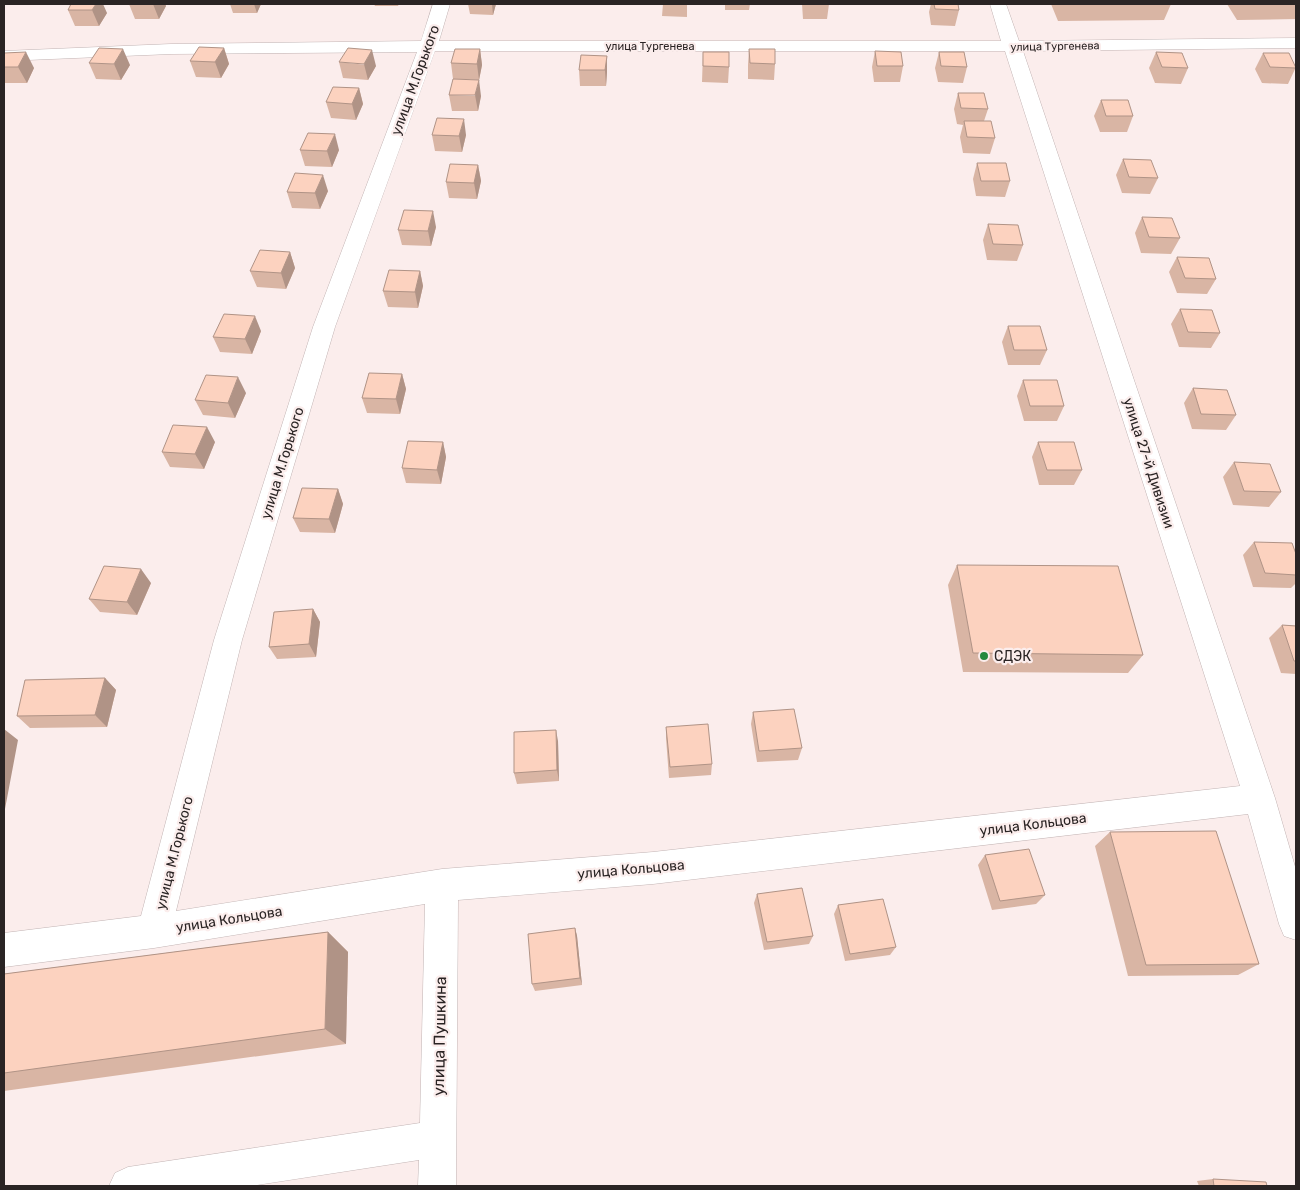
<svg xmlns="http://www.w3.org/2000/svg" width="1300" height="1190" font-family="Rubik,sans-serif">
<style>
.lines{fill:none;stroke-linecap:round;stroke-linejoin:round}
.minor-casing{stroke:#c2b4b4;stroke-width:1}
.minor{fill:#fff;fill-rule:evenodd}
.wall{fill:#d9b5a4}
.shaded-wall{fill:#b09386}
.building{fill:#fcd2bf;stroke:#b09386}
.poi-dot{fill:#24893e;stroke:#fbedec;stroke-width:2}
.labels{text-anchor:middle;stroke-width:4.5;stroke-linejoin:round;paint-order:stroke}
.far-street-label{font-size:11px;fill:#2a2424;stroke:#fbedec}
.street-label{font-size:14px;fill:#2a2424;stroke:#fbedec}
.poi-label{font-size:14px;fill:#2a2424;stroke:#fbedec;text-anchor:start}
.near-street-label{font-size:16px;fill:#2a2424;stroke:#fbedec}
</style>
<rect width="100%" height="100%" fill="#fbedec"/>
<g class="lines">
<defs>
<path id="minor" d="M433,4h17l-11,37h562l-11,-37h16l13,37 277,-3v10l-273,3 252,747 21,72v70l-12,-4 -5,-12 -31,-110 -595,70 -195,16 -2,286h-38l1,-26 -169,26h-141l6,-13 13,-6 292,-44 5,-219 -271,44 -150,19v-34l137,-17 73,-276 99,-313 104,-275 -246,2 -167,7v-10l167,-7 250,-3zM435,51h570l235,735 -587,66 -211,17 -266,42 66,-271 93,-313z"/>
</defs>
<use href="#minor" class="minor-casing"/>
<use href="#minor" class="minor"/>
</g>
<path class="wall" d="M71,4l36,9 -8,13h-24l-7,-16z
M129,4h36l1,2 -7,13h-24z
M230,4h31l-4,9h-24z
M374,4h25l-1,2h-23z
M468,4h28l-3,11 -23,-1z
M663,4h24v13l-25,-1z
M725,4h25l-1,6h-24z
M802,4h27l-2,15h-24z
M931,4h27l1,6 -4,16 -24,-1 -2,-13z
M1051,4h120l-7,16 -106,1z
M1227,4h69v15l-59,1z
M224,48l5,16 -8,14 -25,-1 -6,-16z
M480,49l2,16 -3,15 -26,-1 -2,-16z
M749,49l26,15 -1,16 -26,-1v-14z
M875,51l28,15 -3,16h-26l-2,-15z
M703,52l26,15 -1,16 -26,-1z
M939,52l28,15 -4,16 -25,-1 -3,-14z
M1156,52l32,16 -7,16 -26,-1 -6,-15z
M4,53l30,15 -7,15h-23z
M1263,53l33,14 -8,17 -26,-1 -7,-14z
M607,56v16l-1,14h-26l-1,-16z
M339,62l37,4 -8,14 -25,-2z
M89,63l41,2 -9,15 -25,-1z
M359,88l4,16 -7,16 -25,-2 -5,-16z
M958,93l30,16 -4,12 11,17 -5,16 -27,-1 -3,-16 3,-12 -6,-1 -3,-15z
M449,95l32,1 -3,15h-26z
M1101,100l32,16 -6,16h-27l-6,-16z
M432,135h34l-4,17 -27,-1z
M300,150h39l-7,17 -27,-1z
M1123,159l35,19 -8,16 -28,-1 -6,-18z
M977,163l33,18 -5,16 -29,-1 -3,-17z
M478,165l3,16 -4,18 -28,-1 -3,-16z
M328,191l-8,18 -28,-1 -5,-16z
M1142,217l38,21 -9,16 -30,-1 -6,-20z
M988,224l35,21 -6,16 -30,-1 -4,-20z
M436,227l-5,19 -29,-1 -4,-15z
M290,252l5,16 -9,21 -29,-2 -7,-16z
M1177,257l39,22 -9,15 -30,-1 -8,-21z
M420,271l3,15 -5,22 -30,-1 -5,-16z
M1180,309l40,24 -9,15 -32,-1 -8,-23z
M1008,326l39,24 -7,15h-32l-6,-23z
M261,331l-9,23 -32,-2 -7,-15z
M402,374l4,15 -6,25 -33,-1 -5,-15z
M1023,380l41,26 -7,15h-33l-7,-25z
M1193,388l43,27 -10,15 -34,-1 -8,-26z
M246,393l-11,25 -32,-3 -8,-15z
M215,442l-11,27 -34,-2 -8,-15z
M443,442l3,15 -5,27 -35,-1 -4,-15z
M1038,442l44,28 -8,15h-35l-7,-28z
M1234,462l47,30 -12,15 -36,-2 -10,-28z
M338,489l5,15 -8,29 -35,-1 -7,-14z
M1254,542l42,12v29l-5,5 -38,-1 -10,-32z
M957,565l186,90 -15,18 -165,-1 -15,-87z
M151,583l-14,32 -37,-3 -11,-13z
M313,609l7,13 -4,35 -39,2 -8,-12z
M1282,625l14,1v48l-15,-1 -12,-35z
M105,678l11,12 -9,37 -77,1 -13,-12z
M753,712l49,36 -4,12 -41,2 -6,-38z
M666,727l46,37 -1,11 -42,3 -3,-40z
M558,741l1,40 -42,3 -3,-11z
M1110,832l149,132 -21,11 -110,1 -33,-130z
M985,855l60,40 -9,9 -44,6 -14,-45z
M757,894l56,42 -4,8 -45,6 -10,-47z
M838,905l58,42 -6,8 -45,6 -11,-47z
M575,928l2,8 5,49 -47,6 -3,-7z
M328,932l20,20 -2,92 -342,47v-117z
M1213,1179l54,7h-68l-2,-5z"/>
<path class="shaded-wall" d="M96,4h7l4,9 -8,13 -7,-16z
M153,4h12l1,2 -7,13z
M254,4h7l-4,9z
M492,4h4l-3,11z
M224,48l5,16 -8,14 -6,-16z
M123,49l7,16 -9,15 -7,-16z
M480,49l2,16 -3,15 -2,-16z
M372,50l4,16 -8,14 -4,-16z
M26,52l8,16 -7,15 -9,-16z
M607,56v16l-1,14 -1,-16z
M479,80l2,16 -3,15 -3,-16z
M359,88l4,16 -7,16 -4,-16z
M464,119l2,16 -4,17 -3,-16z
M335,134l4,16 -7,17 -5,-16z
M478,165l3,16 -4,18 -3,-16z
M323,175l5,16 -8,18 -5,-16z
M433,211l3,16 -5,19 -3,-15z
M290,252l5,16 -9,21 -5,-16z
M420,271l3,15 -5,22 -3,-16z
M255,316l6,15 -9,23 -7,-15z
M402,374l4,15 -6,25 -4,-15z
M238,377l8,16 -11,25 -7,-15z
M207,427l8,15 -11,27 -9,-15z
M443,442l3,15 -5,27 -4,-14z
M338,489l5,15 -8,29 -6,-14z
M141,569l10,14 -14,32 -10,-13z
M313,609l7,13 -4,35 -7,-13z
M105,678l11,12 -9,37 -12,-12z
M4,729l14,11 -13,69 -1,-2z
M556,730l2,11 1,40 -2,-11z
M575,928l2,8 5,49 -2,-7z
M328,932l20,20 -2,92 -21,-15z"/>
<path class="building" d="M71,4h25l-4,6h-24z
M934,4h24l1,6 -24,-1z
M199,47l25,1 -9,14 -25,-1z
M99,48l24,1 -9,15 -25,-1z
M348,48l24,2 -8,14 -25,-2z
M455,49h25l-3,15 -26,-1z
M749,49h26v15l-25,-1z
M875,51l26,1 2,14h-26z
M26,52l-8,15h-14v-14z
M703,52h26v15l-26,-1z
M939,52h25l3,15 -26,-1z
M1156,52l26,1 6,15 -26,-1z
M1263,53h26l7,15 -26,-1z
M581,55l26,1 -2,14h-26z
M453,79l26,1 -4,15h-26z
M333,87l26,1 -7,16 -26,-2z
M958,93h26l4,16 -27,-1z
M1101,100h27l5,16h-27z
M437,118l27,1 -5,17 -27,-1z
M964,121h27l4,17 -28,-1z
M308,133l27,1 -8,17 -27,-1z
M1123,159l28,1 7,18 -29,-1z
M977,163h29l4,18h-29z
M450,164l28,1 -4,18 -28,-1z
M295,173l28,2 -8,18 -28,-1z
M404,210l29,1 -5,20 -30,-1z
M1142,217l30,1 8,20 -31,-1z
M988,224l30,1 5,20 -30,-1z
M260,250l30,2 -9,21 -31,-2z
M1177,257l32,1 7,21 -31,-1z
M389,270l31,1 -5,21 -32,-1z
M1180,309l32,1 8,23 -32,-1z
M224,314l31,2 -10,23 -32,-2z
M1008,326h32l7,24h-33z
M369,373l33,1 -6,25 -34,-1z
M206,375l32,2 -10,26 -33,-3z
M1023,380h34l7,26h-34z
M1193,388l34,2 9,25 -35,-1z
M173,425l34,2 -12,27 -33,-2z
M408,441l35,1 -6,28 -35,-2z
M1038,442h36l8,28h-35z
M1234,462l36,2 11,28 -37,-1z
M302,488l36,1 -9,30 -36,-1z
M1254,542l38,1 4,11v21l-31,-2z
M957,565l161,1 25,89 -170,-2z
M104,566l37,3 -14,33 -38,-3z
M313,609l-4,35 -40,3 5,-35z
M1282,625l14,1v35h-2z
M105,678l-10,37 -78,1 8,-36z
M794,709l8,39 -43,3 -6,-39z
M708,724l4,40 -42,3 -4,-40z
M556,730l1,40 -43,3v-41z
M1216,831l43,133 -113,1 -36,-133z
M1029,849l16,46 -45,6 -15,-46z
M802,888l11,48 -46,6 -10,-48z
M883,899l13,48 -46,7 -12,-49z
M575,928l5,50 -48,6 -4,-50z
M328,932l-3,97 -321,44v-99z
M1213,1179l53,3 1,4h-53z"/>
<circle class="poi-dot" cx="984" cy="656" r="5"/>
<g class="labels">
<g class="far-street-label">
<text x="650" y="50">улица Тургенева</text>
<text transform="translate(1055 46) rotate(-1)" y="4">улица Тургенева</text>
</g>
<g class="street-label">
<text transform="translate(415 80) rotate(-70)" y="5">улица М.Горького</text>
<text transform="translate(282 463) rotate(-73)" y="5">улица М.Горького</text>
<text transform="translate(1149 463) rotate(72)" y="5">улица 27-й Дивизии</text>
<text transform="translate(1033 824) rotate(-7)" y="5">улица Кольцова</text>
<text transform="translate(174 853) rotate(-76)" y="5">улица М.Горького</text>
<text transform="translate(631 869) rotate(-5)" y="5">улица Кольцова</text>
<text transform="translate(229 919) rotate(-9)" y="5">улица Кольцова</text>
</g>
<g class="poi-label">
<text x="994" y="661">СДЭК</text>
</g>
<g class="near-street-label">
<text transform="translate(439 1036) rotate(-89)" y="6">улица Пушкина</text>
</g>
</g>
<rect width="1300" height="1190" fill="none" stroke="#2a2424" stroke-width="10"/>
</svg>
